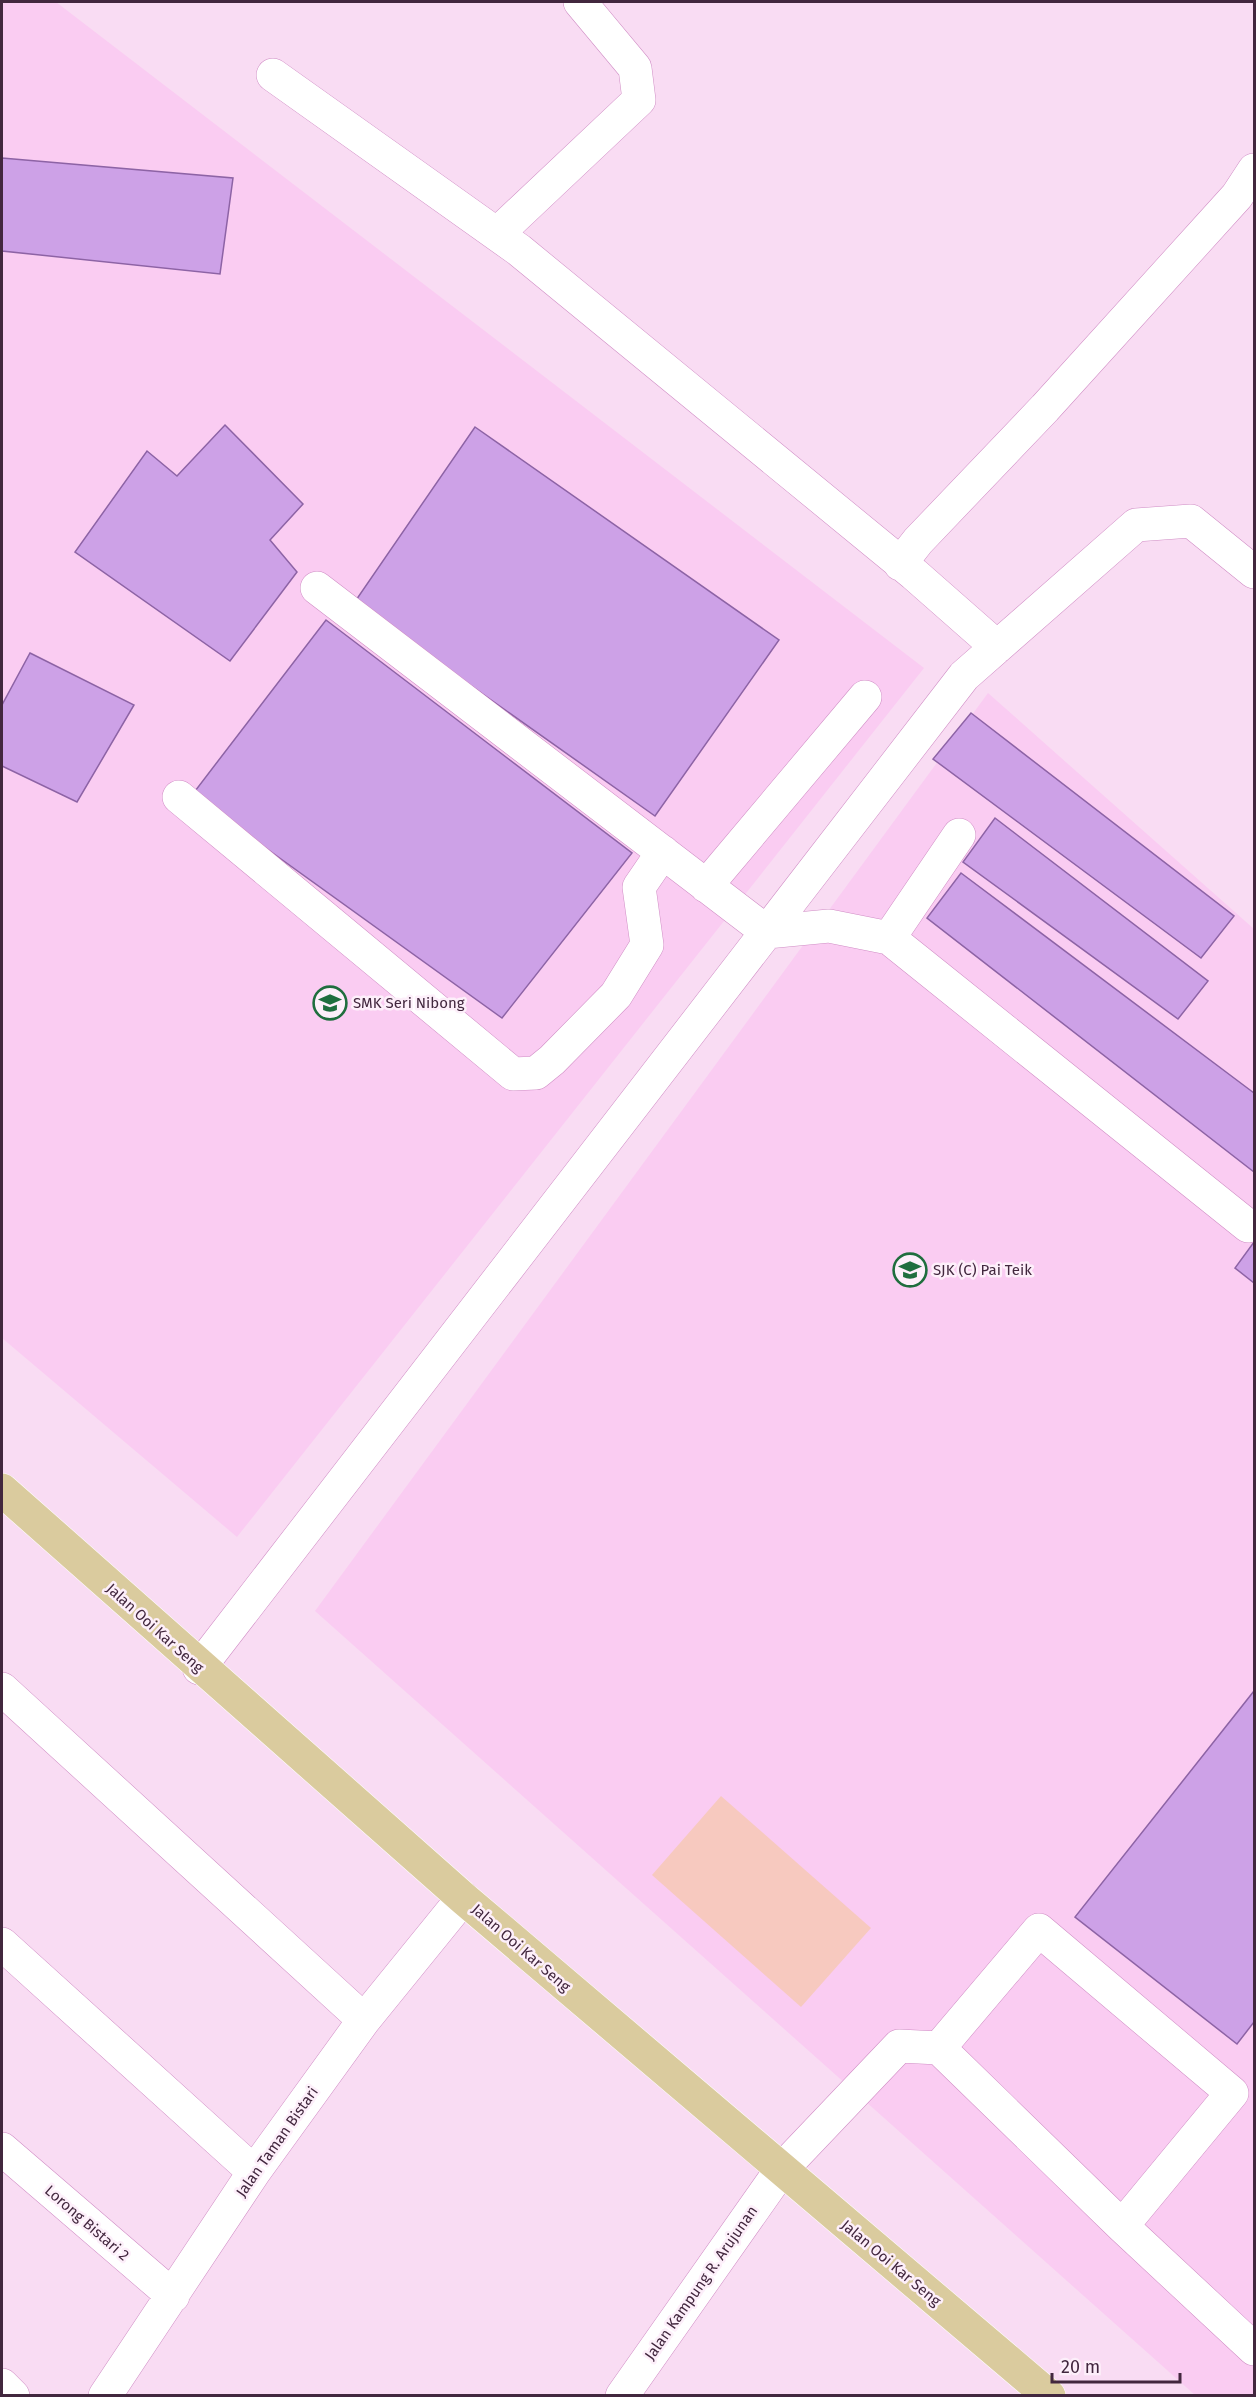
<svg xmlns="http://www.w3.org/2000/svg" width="1256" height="2397" font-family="'Fira Sans',sans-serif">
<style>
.built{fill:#faccf2}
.green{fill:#f7c9bf}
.building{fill:#cda1e7;stroke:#8d63a5;stroke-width:1.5}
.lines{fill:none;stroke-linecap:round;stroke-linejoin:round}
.minor-casing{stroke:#d08dc5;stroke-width:34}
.major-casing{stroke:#fff;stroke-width:34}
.minor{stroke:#fff;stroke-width:33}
.major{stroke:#dacb9e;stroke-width:33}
.labels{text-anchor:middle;stroke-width:5;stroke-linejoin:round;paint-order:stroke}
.poi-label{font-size:15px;fill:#42273e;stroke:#fdeffa;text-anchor:start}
.street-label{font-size:15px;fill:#42273e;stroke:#fdeffa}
</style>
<rect width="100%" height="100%" fill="#f9dcf3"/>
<path class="built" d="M2,2h54l868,666 -687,869 -235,-199z
M988,693l266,236v1466h-59l-880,-784z"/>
<path class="green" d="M721,1796l150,132 -70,79 -149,-132z"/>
<path class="building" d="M2,158l231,20 -13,96 -218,-23z
M225,425l78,79 -33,36 27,32 -67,89 -155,-109 72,-101 30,25z
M475,427l304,213 -124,176 -301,-213z
M326,620l306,233 -130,165 -310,-223z
M30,653l104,52 -57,97 -75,-36v-61z
M971,713l263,203 -33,42 -268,-199z
M995,818l213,163 -30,38 -215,-157z
M961,873l293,220v79l-327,-254z
M1254,1242v41l-19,-15z
M1254,1691v331l-17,22 -162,-127z"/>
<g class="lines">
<defs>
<path id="minor" d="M273,75l246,175 395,324 83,73
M497,234l142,-134 -4,-32 -55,-66
M900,564l18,-23 127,-133 192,-212 17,-26
M317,588l450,344 62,-6 60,12 359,288
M179,797l334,277 23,-1 16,-13 64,-65 31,-50 -8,-58 24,-35
M706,886l159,-189
M889,938l70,-103
M199,1668l765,-992 172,-151 55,-4 63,51
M2,1689l362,331
M2,1944l252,228
M939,2048l100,-118 193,163 -110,133
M2,2149l171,147
M2,2385l11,11
M105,2396l149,-224 110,-152 99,-122
M622,2396l159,-226 118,-124 40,2 183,178 132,123"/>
<path id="major" d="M2,1490l461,408 586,498"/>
</defs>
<use href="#minor" class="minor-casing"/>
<use href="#major" class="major-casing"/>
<use href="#minor" class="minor"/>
<use href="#major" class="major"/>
</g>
<defs>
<symbol id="school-ring" viewBox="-11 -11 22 22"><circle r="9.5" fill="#fdeffa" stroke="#1f6e3e" stroke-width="1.5"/><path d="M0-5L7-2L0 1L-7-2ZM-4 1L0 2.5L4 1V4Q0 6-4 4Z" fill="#1f6e3e"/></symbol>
</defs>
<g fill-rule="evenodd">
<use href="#school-ring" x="311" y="984" width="38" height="38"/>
<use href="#school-ring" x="891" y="1251" width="38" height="38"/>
</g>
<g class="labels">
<g class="poi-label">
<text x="353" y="1008">SMK Seri Nibong</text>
<text x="933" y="1275">SJK (C) Pai Teik</text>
</g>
<g class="street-label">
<text transform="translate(155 1628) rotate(42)" y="5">Jalan Ooi Kar Seng</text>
<text transform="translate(521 1948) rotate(41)" y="5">Jalan Ooi Kar Seng</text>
<text transform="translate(277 2142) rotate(-55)" y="5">Jalan Taman Bistari</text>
<text transform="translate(87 2223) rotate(41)" y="5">Lorong Bistari 2</text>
<text transform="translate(891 2263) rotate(40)" y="5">Jalan Ooi Kar Seng</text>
<text transform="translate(701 2283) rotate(-55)" y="5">Jalan Kampung R. Arujunan</text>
</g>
</g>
<rect width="1256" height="2397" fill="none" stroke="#42273e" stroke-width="6"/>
<path d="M1052 2373v9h128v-9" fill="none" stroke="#42273e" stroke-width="3"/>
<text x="1061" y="2373" font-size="18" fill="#42273e" stroke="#fdeffa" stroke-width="4.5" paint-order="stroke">20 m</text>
</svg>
